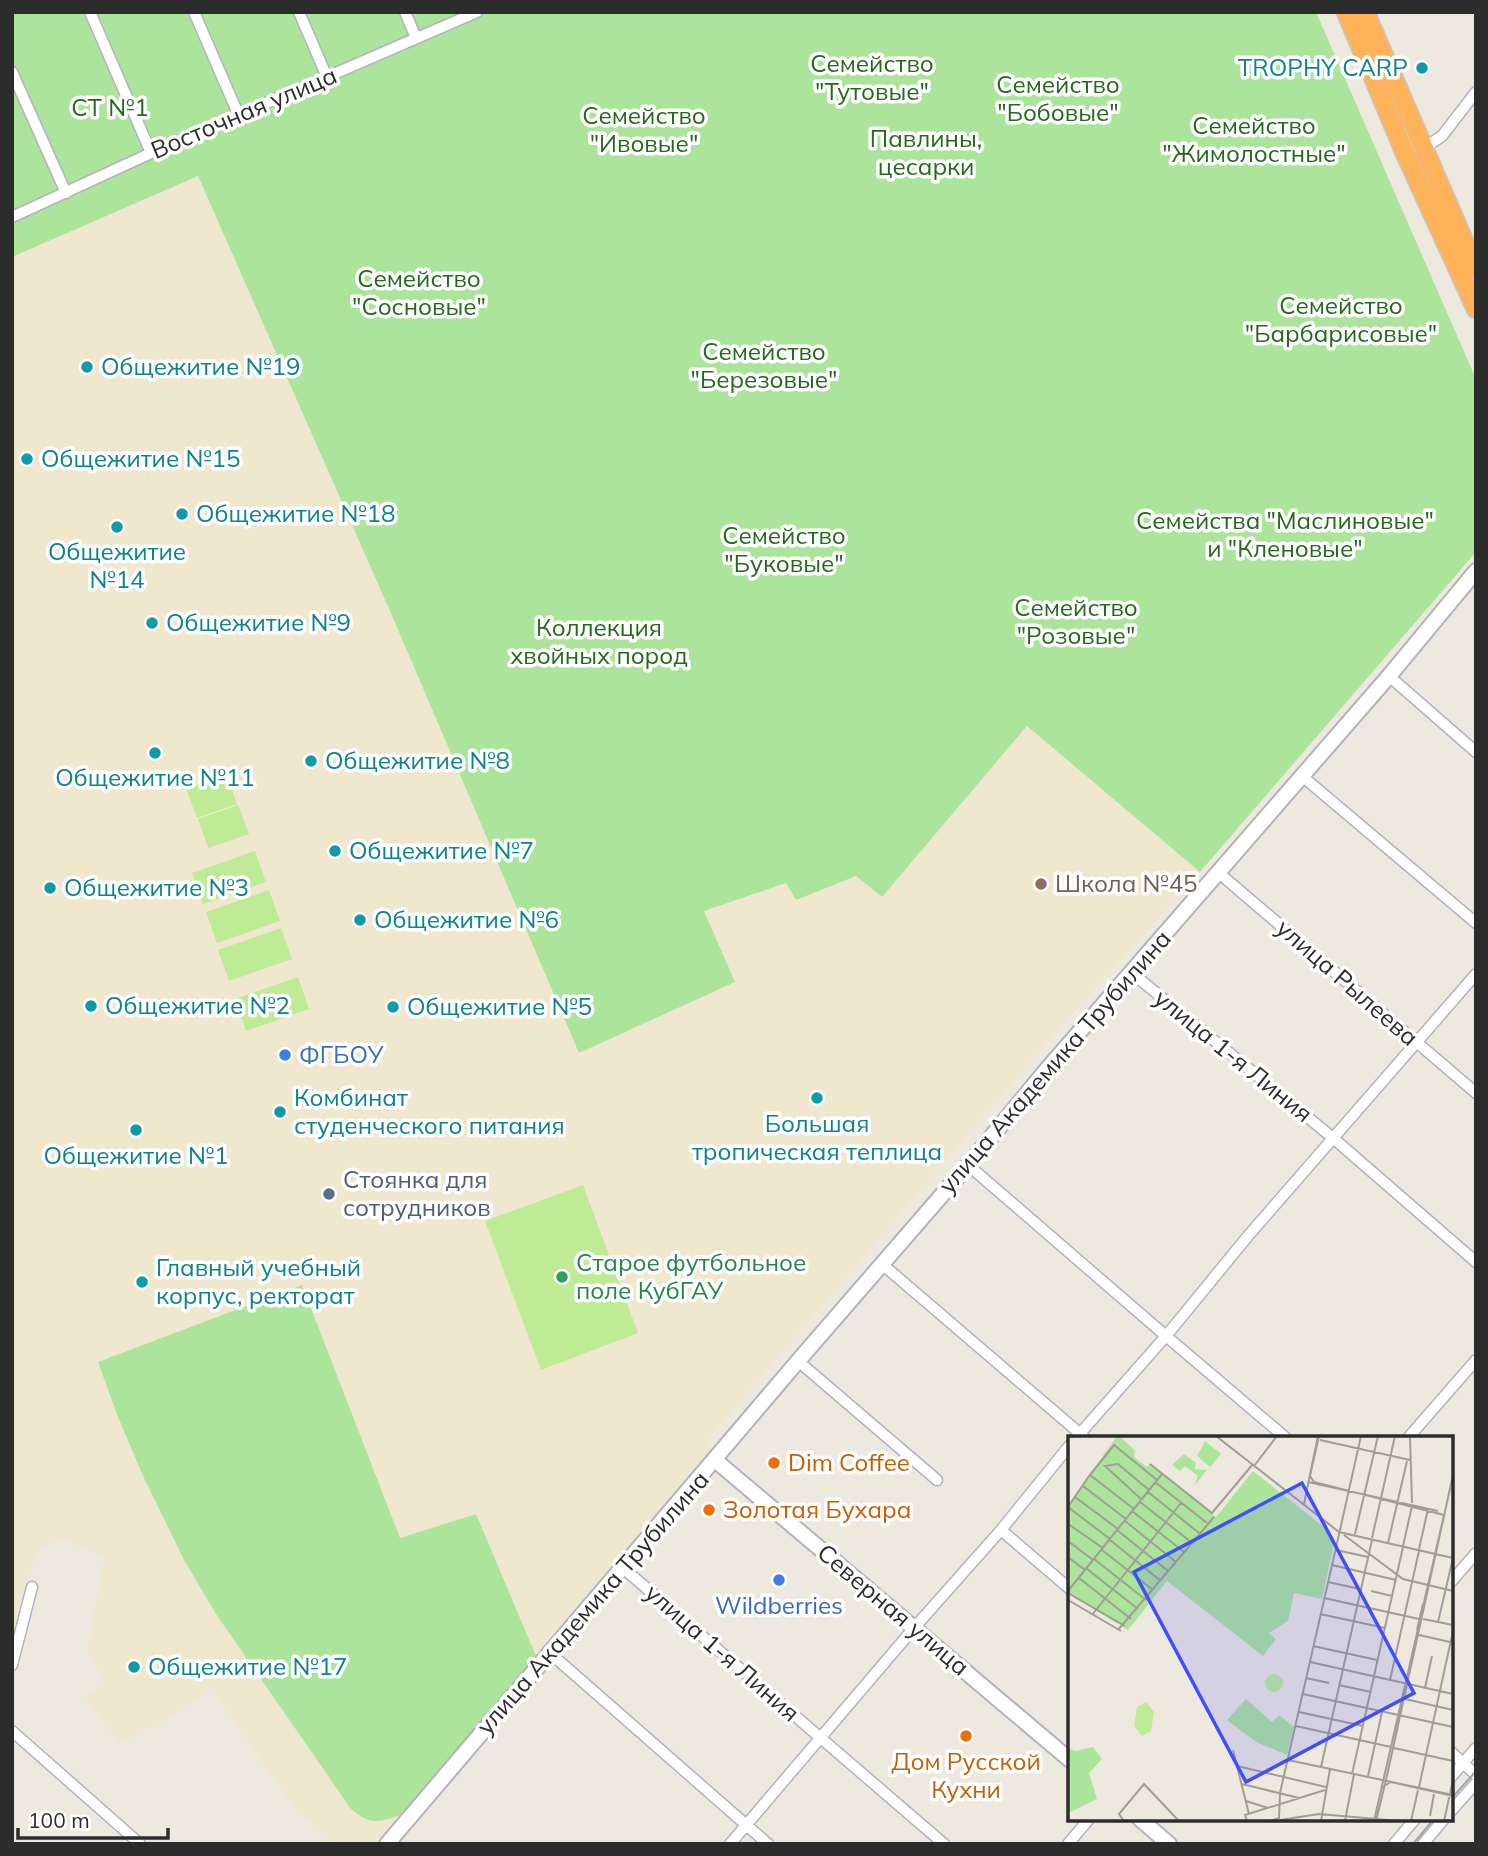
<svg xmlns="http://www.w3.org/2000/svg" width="1488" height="1856" font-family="Mulish,sans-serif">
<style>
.education{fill:#efe8ce}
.green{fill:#ade49c}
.pitch{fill:#bfeb97}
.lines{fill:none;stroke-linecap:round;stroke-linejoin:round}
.street-casing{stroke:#b2b3bf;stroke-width:13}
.secondary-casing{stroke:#b2b3bf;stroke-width:18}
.highway-casing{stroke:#c8c8c8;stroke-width:21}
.street{stroke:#fff;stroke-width:10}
.secondary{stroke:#fff;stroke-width:14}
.highway{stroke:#feb25a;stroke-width:18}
.tram{stroke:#a1a2b6;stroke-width:2}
.culture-dot{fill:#0f9aa8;stroke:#fff;stroke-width:2.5}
.education-dot{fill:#8d6e63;stroke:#fff;stroke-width:2.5}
.shop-dot{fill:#3f7fe0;stroke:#fff;stroke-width:2.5}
.service-dot{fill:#5c6f8a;stroke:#fff;stroke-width:2.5}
.leisure-dot{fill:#2e9e5b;stroke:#fff;stroke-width:2.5}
.food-dot{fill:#e8710a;stroke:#fff;stroke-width:2.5}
.labels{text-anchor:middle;stroke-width:7;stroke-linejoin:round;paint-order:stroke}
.park-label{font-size:24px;fill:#236a1b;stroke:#fff}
.culture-label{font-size:24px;fill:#0d838f;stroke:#fff;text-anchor:start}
.street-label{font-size:24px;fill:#2c2c2c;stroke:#fff}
.education-label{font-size:24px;fill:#785e54;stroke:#fff;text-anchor:start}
.shop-label{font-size:24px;fill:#366cbe;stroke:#fff;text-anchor:start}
.service-label{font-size:24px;fill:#4e5e75;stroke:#fff;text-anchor:start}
.leisure-label{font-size:24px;fill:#27864d;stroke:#fff;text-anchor:start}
.food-label{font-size:24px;fill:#c56008;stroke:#fff;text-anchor:start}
.inset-road{fill:none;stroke:#a09d97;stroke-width:2}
.view{fill:#404ff9;fill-opacity:0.15;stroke:#404ff9;stroke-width:3.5}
.inset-edge{fill:none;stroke:#2c2c2c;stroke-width:3.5}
</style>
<rect width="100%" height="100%" fill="#eee9df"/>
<path class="education" d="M197,175l193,436 189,442 124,-142 84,-28 9,17 60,-25 26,21 146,-170 172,146 -151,168 -341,399 4,12 -336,393h-41l-41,-36 -82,-120 -61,42 -5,-4 -25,18 -37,-46 22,-15 -19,-30 17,-96 -41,-18 -20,8 -9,12 -22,95v-1397z"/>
<path class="green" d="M12,12h1304l160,367v173l-276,320 -173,-146 -145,171 -26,-21 -60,24 -10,-17 -82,28 31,71 -156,71 -189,-442 -192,-435 -186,81z
M302,1285l98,253 76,-24 60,142 -135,159c-23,8 -31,10 -50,-6l-135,-195 -32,-54 -41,-84 -25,-59 -20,-55z"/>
<path class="pitch" d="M227,775l10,29 -40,14 -11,-29z
M238,805l11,29 -41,14 -10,-29z
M255,851l11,31 -63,22 -11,-31z
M269,890l11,31 -63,22 -11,-31z
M281,928l11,31 -63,22 -11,-31z
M298,977l11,32 -63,22 -11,-32z
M583,1185l55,148 -97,37 -56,-149z"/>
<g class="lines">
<defs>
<path id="street" d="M90,12l61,141
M194,12l45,104
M299,12l28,65
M405,12l11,26
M12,72l54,121
M1424,148l18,-12 34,-44
M12,217l139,-64 326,-141
M1389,676l87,76
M1302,776l174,147
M1219,873l257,220
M1132,973l201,165 143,124
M968,1165l198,171 120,102
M882,1264l202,173
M798,1361l139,119
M1076,1438l90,-102 82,-100 228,-262
M1408,1438l68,-78
M1001,1530l69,59
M623,1568l321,276
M1451,1582l25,-29
M550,1653l218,191
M12,1665l20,-78
M12,1731l128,113
M1451,1752l25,23
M1451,1777l25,-29
M1451,1811l25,-28
M730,1844l184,-216 87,-98 69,-85
M1068,1844l21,-25
M1394,1844l21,-25
M1423,1844l21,-25"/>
<path id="secondary" d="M715,1460l355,300
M1140,1819l29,25
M387,1844l411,-483 170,-196 80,-97 341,-392 87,-105"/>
<path id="highway" d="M1346,12l58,139 72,158
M1365,12l111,257"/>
</defs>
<use href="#street" class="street-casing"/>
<use href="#secondary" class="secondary-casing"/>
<use href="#highway" class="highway-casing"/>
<use href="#street" class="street"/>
<use href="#secondary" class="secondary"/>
<use href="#highway" class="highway"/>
<path class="tram" d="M1451,1799l25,-28
M1413,1844l21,-25"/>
</g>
<g class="culture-dot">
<circle cx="1422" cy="68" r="7"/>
<circle cx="87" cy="367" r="7"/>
<circle cx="27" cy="459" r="7"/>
<circle cx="182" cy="514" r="7"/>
<circle cx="117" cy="527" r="7"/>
<circle cx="152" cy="623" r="7"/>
<circle cx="155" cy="753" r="7"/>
<circle cx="311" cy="761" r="7"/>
<circle cx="335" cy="851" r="7"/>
<circle cx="50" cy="888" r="7"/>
<circle cx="360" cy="920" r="7"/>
<circle cx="91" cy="1006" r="7"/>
<circle cx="393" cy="1007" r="7"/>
<circle cx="817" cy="1098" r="7"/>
<circle cx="280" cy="1112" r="7"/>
<circle cx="136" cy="1130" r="7"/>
<circle cx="142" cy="1282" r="7"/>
<circle cx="134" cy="1667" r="7"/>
</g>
<circle class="education-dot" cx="1041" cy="884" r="7"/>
<g class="shop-dot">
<circle cx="285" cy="1055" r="7"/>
<circle cx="779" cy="1580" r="7"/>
</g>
<circle class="service-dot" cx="329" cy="1194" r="7"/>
<circle class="leisure-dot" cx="562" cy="1277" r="7"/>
<g class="food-dot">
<circle cx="774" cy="1463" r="7"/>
<circle cx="709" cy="1510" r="7"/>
<circle cx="966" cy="1736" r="7"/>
</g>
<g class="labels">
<g class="park-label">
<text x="872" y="72">Семейство<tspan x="872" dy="28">"Тутовые"</tspan></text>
<text x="1058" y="93">Семейство<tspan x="1058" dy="28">"Бобовые"</tspan></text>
<text x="110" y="116">СТ №1</text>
<text x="644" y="124">Семейство<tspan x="644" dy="28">"Ивовые"</tspan></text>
<text x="1254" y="134">Семейство<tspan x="1254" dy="28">"Жимолостные"</tspan></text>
<text x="926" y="147">Павлины,<tspan x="926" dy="28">цесарки</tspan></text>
<text x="419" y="287">Семейство<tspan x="419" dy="28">"Сосновые"</tspan></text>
<text x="1341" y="314">Семейство<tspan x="1341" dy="28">"Барбарисовые"</tspan></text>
<text x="764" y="360">Семейство<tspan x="764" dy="28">"Березовые"</tspan></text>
<text x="1285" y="529">Семейства "Маслиновые"<tspan x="1285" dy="28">и "Кленовые"</tspan></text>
<text x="784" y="544">Семейство<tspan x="784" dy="28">"Буковые"</tspan></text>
<text x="1076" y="616">Семейство<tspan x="1076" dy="28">"Розовые"</tspan></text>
<text x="599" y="636">Коллекция<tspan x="599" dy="28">хвойных пород</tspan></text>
</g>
<g class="culture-label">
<text x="1408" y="76" text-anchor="end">TROPHY CARP</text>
<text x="101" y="375">Общежитие №19</text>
<text x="41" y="467">Общежитие №15</text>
<text x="196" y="522">Общежитие №18</text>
<text x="117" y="560" text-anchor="middle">Общежитие<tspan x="117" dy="28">№14</tspan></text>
<text x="166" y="631">Общежитие №9</text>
<text x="325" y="769">Общежитие №8</text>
<text x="155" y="786" text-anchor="middle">Общежитие №11</text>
<text x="349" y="859">Общежитие №7</text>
<text x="64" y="896">Общежитие №3</text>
<text x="374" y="928">Общежитие №6</text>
<text x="105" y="1014">Общежитие №2</text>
<text x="407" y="1015">Общежитие №5</text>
<text x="294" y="1106">Комбинат<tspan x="294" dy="28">студенческого питания</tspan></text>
<text x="817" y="1132" text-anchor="middle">Большая<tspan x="817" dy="28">тропическая теплица</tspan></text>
<text x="136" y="1164" text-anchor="middle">Общежитие №1</text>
<text x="156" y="1276">Главный учебный<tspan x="156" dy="28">корпус, ректорат</tspan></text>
<text x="148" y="1675">Общежитие №17</text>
</g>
<g class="street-label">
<text transform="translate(244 113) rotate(-23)" y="8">Восточная улица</text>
<text transform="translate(1347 983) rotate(41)" y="8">улица Рылеева</text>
<text transform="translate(1233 1056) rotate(39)" y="8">улица 1-я Линия</text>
<text transform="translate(1055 1062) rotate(-49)" y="8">улица Академика Трубилина</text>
<text transform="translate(593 1603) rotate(-49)" y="8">улица Академика Трубилина</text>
<text transform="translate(893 1610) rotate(40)" y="8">Северная улица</text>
<text transform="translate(722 1653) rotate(41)" y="8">улица 1-я Линия</text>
</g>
<g class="education-label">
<text x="1055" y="892">Школа №45</text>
</g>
<g class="shop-label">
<text x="299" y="1063">ФГБОУ</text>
<text x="779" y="1614" text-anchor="middle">Wildberries</text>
</g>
<g class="service-label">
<text x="343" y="1188">Стоянка для<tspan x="343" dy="28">сотрудников</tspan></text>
</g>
<g class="leisure-label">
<text x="576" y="1271">Старое футбольное<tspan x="576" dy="28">поле КубГАУ</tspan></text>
</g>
<g class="food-label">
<text x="788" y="1471">Dim Coffee</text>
<text x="723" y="1518">Золотая Бухара</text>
<text x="966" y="1770" text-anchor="middle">Дом Русской<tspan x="966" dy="28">Кухни</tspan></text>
</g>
</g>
<g transform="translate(1068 1436)">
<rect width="385" height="385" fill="#eee9df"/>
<path d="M49,0h8l-5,1 15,13 -1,7 13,10 3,-3 66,53 37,-46 76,60 5,12 -12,56 -28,-6 -6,28 -19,12 7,6 -13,17 -96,-75 -39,49 -60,-36v-89zM137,5l16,13 -11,13 -13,-11zM116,18l12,9 -1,6 12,1 -13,16 4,-10 -13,-10 -5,5 -8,-6zM178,263l26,23 7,-7 15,12 -7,28 -31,-13 -29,-22zM25,311l9,12 -13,14 8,26 -29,14v-65l8,3z" fill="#ade49c"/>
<path d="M197 247a9 9 0 1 1 18 0a9 9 0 1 1-18 0ZM78,266l8,10 -3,19 -9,5 -8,-10 3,-19z" fill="#bfeb97"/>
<path class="inset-road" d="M148,0l123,96 114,26M251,0l-9,40 4,6 130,33 -70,306M342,0l2,67M252,4l90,20M82,28l62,49 41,-49M186,30l23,-30M22,39l44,34M87,46l52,41M240,46l130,29M15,50l43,33M80,56l51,41M7,61l43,32M74,64l-37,-34 13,-2 31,26M72,66l51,40M236,68l14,-68M64,75l52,41M57,85l51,41M0,88l35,24M49,94l51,41M272,94l21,-94M287,98l23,-98M276,99l59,44 50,12M304,102l23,-102M42,103l-42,-32 21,-31 25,-31 43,35M42,104l51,41M0,105l25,19M320,107l19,-82M335,110l9,-40M351,113l9,-40M34,114l51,40M268,114l32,7M0,121l17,13M26,123l52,41M264,129l64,15M19,133l51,40M11,142l52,41M260,146l32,7M0,155l94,-117M303,155l21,5M0,157l57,33M256,162l95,21M0,164l53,31M252,178l65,14M24,179l89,-112M355,183l30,6M370,186l15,-64M50,194l96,-113M349,194l6,-26M351,199l31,7M245,210l64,14M242,226l143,32M238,242l23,5M322,244l29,-129M271,249l32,7M357,252l7,-32M235,258l150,33M337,263l48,11M231,276l64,14M228,290l95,21M326,312l59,13M165,314l16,64M220,324l165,35M169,330l89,21M253,331l51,-227M284,338l51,-227M300,340l14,-64M318,344l67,-305M174,348l57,14M351,351l34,-156M313,352l10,-6 62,14M178,365l22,7M362,380l4,-22M212,384l39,-6 80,7M56,385l-5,-7 25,-30 35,37M179,385l-2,-6 80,-25M202,385l9,-3 1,-25 60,-263M253,385l9,-52M277,385l9,-47M308,385l10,-41M343,385l7,-31M376,385l9,-41"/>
<path class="view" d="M234,47l112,210 -168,89 -112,-210z"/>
<rect width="385" height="385" class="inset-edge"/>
</g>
<rect width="1488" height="1856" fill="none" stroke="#2c2c2c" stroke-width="28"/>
<path d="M18 1828v10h150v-10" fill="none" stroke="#2c2c2c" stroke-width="3.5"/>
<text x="28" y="1828" font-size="21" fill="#2c2c2c" stroke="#ffffff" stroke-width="5" paint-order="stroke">100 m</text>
</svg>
